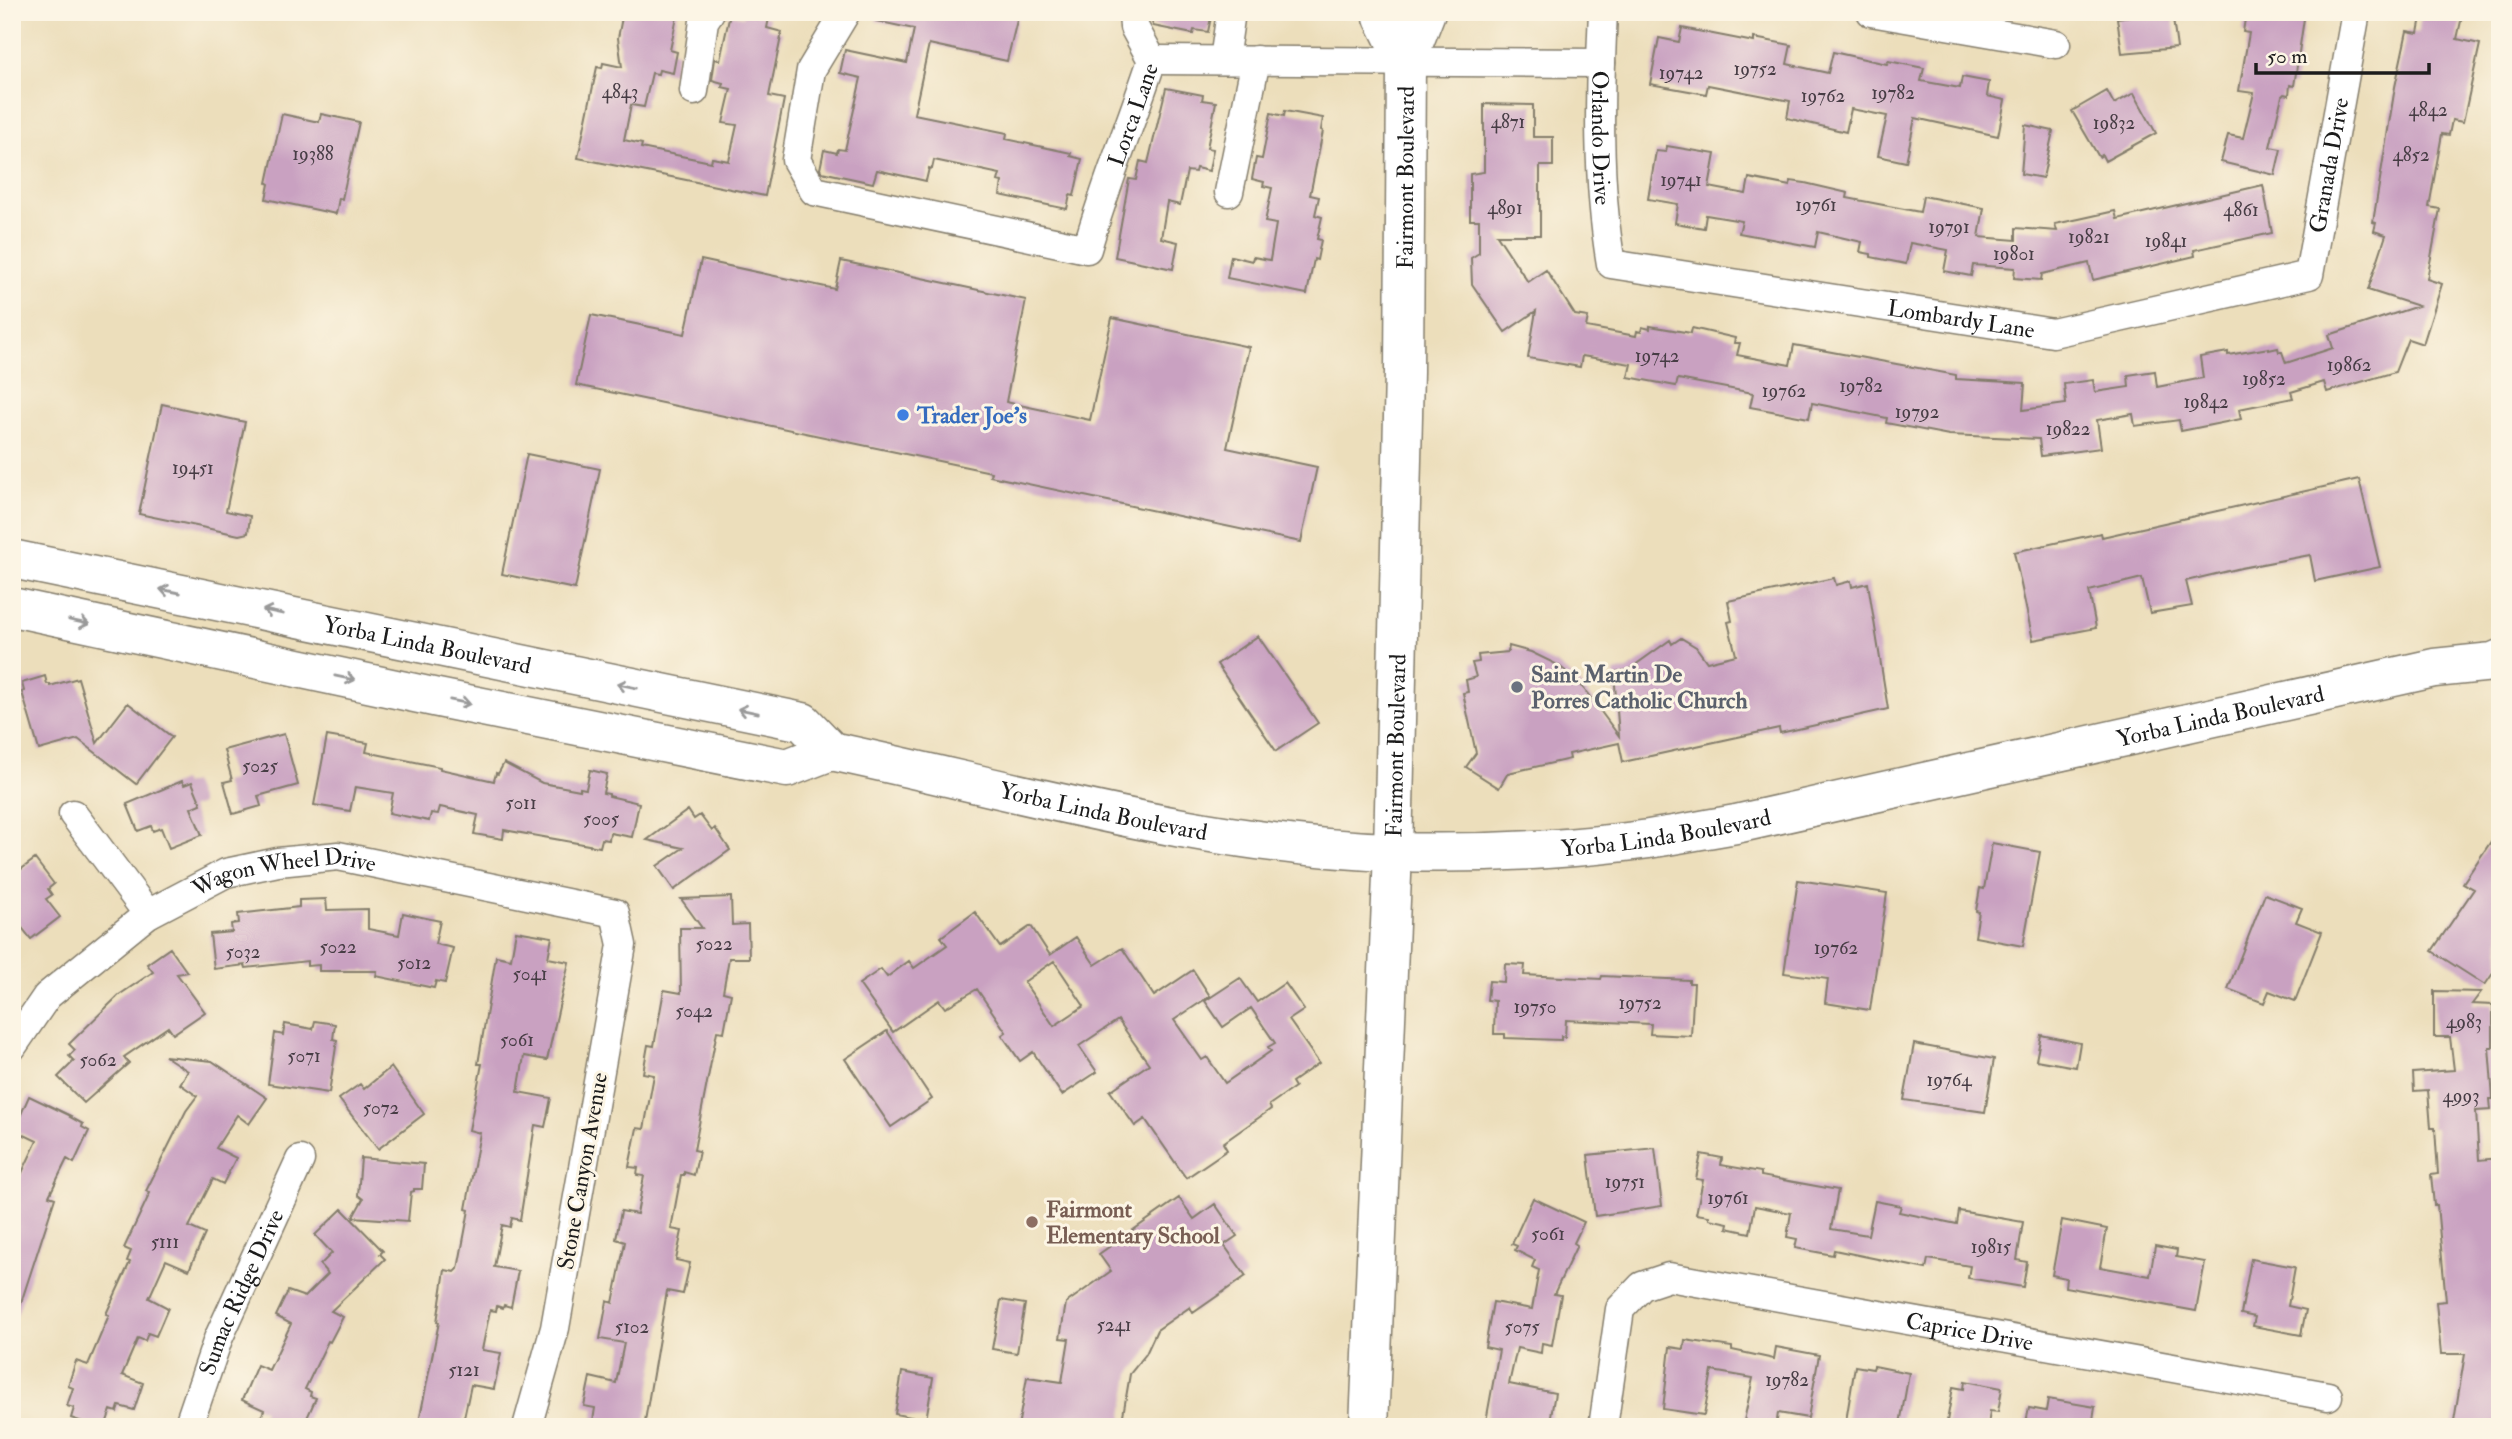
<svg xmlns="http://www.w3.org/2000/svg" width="2512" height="1439" font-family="'IM FELL Double Pica',serif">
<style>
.building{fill:#c9a1c1;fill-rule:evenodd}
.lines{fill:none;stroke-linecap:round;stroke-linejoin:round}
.street-casing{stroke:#847d6c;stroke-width:31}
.secondary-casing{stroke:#847d6c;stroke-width:41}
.primary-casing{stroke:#847d6c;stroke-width:41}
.street{stroke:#fff;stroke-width:28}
.secondary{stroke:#fff;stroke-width:38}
.primary{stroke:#fff;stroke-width:38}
.oneway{stroke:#999}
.shop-dot{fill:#3f7fe0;stroke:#fcf5e5;stroke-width:2.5}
.worship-dot{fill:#6b7280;stroke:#fcf5e5;stroke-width:2.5}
.education-dot{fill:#8d6e63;stroke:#fcf5e5;stroke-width:2.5}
.labels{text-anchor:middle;stroke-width:6;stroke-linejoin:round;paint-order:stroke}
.number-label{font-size:19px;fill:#473d45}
.street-label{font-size:23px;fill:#1c1c1c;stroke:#fcf5e5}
.shop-label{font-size:23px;font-weight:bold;fill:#366cbe;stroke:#fcf5e5;text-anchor:start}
.worship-label{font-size:23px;font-weight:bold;fill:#5b616d;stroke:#fcf5e5;text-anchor:start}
.education-label{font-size:23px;font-weight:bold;fill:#785e54;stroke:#fcf5e5;text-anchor:start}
</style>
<rect width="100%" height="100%" fill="#fcf5e5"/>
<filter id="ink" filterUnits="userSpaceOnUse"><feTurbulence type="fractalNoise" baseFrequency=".0143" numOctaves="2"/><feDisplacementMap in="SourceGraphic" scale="14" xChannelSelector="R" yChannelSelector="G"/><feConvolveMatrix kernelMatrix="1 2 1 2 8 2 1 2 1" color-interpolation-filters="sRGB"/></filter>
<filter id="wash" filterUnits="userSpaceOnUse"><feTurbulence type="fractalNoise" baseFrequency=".00686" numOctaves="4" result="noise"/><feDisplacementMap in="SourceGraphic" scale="28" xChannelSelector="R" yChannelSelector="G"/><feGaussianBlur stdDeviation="1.57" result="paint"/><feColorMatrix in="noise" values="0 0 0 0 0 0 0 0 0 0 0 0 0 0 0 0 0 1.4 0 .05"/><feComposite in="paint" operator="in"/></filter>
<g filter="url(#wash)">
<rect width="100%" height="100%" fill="#ecdebb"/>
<g id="blocks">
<path class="building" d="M623,12h55l-8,38 7,2 -4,21 -14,-3 -1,4 -6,-1 -8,34 -13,-2 -7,35 18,4 -1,4 70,14 1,-4 17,3 8,-36 -14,-2 8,-34 -9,-2 1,-4 -11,-3 3,-21 5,1 10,-46 13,3 1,-5 25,6 -2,10 15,4 -13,64 15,3 -19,97 -187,-38 19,-91 5,1 1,-5 19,4 -4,-29z
M877,12h142l-12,49 -78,-17 -15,70 93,19 -1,6 65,14 -1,3 12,3 -8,37 -4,-1 -3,14 -67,-14 2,-13 -4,-1 2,-7 -66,-14 -2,9 -3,-1 -3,13 -49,-11 -4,13 -51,-11 -2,-3 4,-19 13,3 1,-4 7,1 16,-72 -21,-5 5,-23 62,13 7,-34 -38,-8z
M1150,12h62l-4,20 -14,-2 -1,4 -40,-8z
M2157,12h15l5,36 -55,5 -5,-35z
M2246,12h59l-11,74 -4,-1 -1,10 -5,-1 -2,2 -12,51 11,2 -6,26 -54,-13 7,-27 15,3 11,-45 -15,-2 10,-58 -6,-1z
M2422,12h41l-6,27 23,5 -17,78 -11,-2 -3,15 -7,-1 -13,73 11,2 -13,70 15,5 -19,60 -15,-5 -13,33 -68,20 -3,-10 -33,10 2,6 -54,11 2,10 -60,12 -2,-11 -44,6 -2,-12 -36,6 4,28 -60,8 -2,-17 -90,-4 -63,-12 1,-5 -75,-15 -3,15 -59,-11 3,-14 -75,-14 -2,7 -48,-9 3,-13 -49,-8 -2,11 -52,-9 8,-47 -31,21 -33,-48 -1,-26 8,-5v-33h-9v-46l14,-2v-68l49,1v32h20v29h-13v69h-43l31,47 18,-12 29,45 13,2 -2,10 50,9 1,-5 4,1 1,-5 8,2v-3l41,7 1,-5 43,10 -1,5h6l-3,12 53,10 4,-20 162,30v4l69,4 -2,27 43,-6 -2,-20 29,-4 2,12 34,-5 -1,-12 27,-4 2,16 46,-9 -3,-21 28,-5v3l41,-7v2l9,-2 1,4h3l4,11 47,-15 -4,-13 89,-29 -50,-16 18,-55 -12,-4 2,-8 -3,-1 22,-135 12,-56 11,2z
M1682,28l72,14v-4l37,7 -4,19 41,9 5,-21 54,12 1,-3 36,7 -3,13 39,7 2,-11 27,5 -2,14 18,4 -7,36 -83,-18 -9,44 -28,-6 9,-40 -36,-7 -5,23 -59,-14 3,-17 -82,-16 -2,9 -56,-10 9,-46 20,4z
M1166,88l37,7 -1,5 14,2 -9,46 6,1 -4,22 -13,-3 -1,4 -8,-1 -7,34 -13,-3 -6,36 17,4 -5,27 -58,-12 14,-78 7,1 4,-19 8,2z
M2107,91l7,13 20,-11 22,40 -51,28 -3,-6 -3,2 -27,-46z
M1285,111l38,7 -2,12 2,1 -13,64 9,2 -4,18 7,2 -5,22 4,1 -4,20 -3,-1 -7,35 -80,-16 4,-22 21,5 1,-4 17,3 6,-36 -11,-2 7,-34 -9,-2 1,-4 -12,-3 4,-21 6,1 9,-46 13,3z
M282,114l37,8 2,-8 38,8 -17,77 -3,-1 -3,16 -70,-15 3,-15 -2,-1z
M2025,125l28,6 -10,47 -22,-4z
M1667,146l48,8 -6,33 37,7 3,-16 41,8 1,-5 14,2 43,10 -1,5 73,14 3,-16 61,12 -5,29 37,3v-12l41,3 -2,-7 24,-5 36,-8 2,8 146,-34 9,48 -78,17 1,6 -102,24 -4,-17 -47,11 -1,6 -27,-2 1,-10 -42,-3 -2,11 -27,-5 4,-21 -38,-7 -4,21 -35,-7v-3l-11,-2 2,-10 -44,-10 -3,15 -76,-14 3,-12 -36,-6 -2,13 -29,-5 3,-19 -30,-5 8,-48 10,1z
M701,260l134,29 6,-28 185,39 -20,102 84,18 22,-102 137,29 -22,101 90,19 -16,75 -311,-66 1,-4 -415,-87 15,-70 94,19z
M162,404l83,18 -19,89 24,5 -2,17 -9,2 -100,-21z
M527,454l73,15 -25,120 -73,-15z
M2359,479l21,88 -65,14 -5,-26 -69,13 -55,13 6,25 -42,7 -8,-35 -53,13 7,37 -63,12 -19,-88 87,-19 1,4z
M1834,578l2,7 15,-4 1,6 16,-4 20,126 -108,24 -1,-5 -156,34 -4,-19 -50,11 1,5 -62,14 -9,15 -33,-21 10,-14 -13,-60 5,-1 -2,-12 10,-3 -4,-14 7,-1 -1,-7 30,-3 1,-6 22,6 27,13 20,16 41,55 -5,-64 14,-2 42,-30 2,4 9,-6 15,9 11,15 29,-7 -8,-33 4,-1 -4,-20z
M1258,636l60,87 -42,28 -59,-87z
M45,676l2,8h3v2l28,-8 19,65 31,-40 44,34 -36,47 -58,-45 -39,11 -17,-58 2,-1 -2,-8z
M284,734l14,51 -40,11 3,10 -28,8 -9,-32 8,-2 -8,-30z
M327,736l41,7 -2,9 74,15v2l54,12 2,-8 2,1 6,-11 38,20 38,7v-2l6,1 4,-19 17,4 -4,19 6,1v2l30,7 -7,34 -22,-4 -1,7 -7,-1 -2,8 -96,-17 -1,9 -29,-5 4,-19 -38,-8 -2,7 -7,-1 -2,8 -40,-8 4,-20 -38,-6 -5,24 -36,-6z
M182,781l2,4 8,-3 9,22 -10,4 11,27 -33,13 -8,-20 -8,3 -2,-5 -13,5 -11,-27z
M688,810l6,9 6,-4 12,16 3,-3 15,22 -56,40 -17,-24 26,-18 -36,-8z
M2500,828v135l-15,22 -53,-34 42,-62 -11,-6z
M1992,843l48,9 -17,94 -48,-9 4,-25 -3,-1 4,-23 4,1z
M35,859l19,25 -6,5 4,6 -6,4 14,18 -29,22 -19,-24v-39z
M1798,880l89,13 -17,117 -45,-7 3,-24 -44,-6z
M2265,894l37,14 -6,14 26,10 -27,69 -26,-10 -5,12 -36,-14z
M731,897l1,28 16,-1 1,34h-20l-6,34 8,2 -7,38 -7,-1 -23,119 5,1 -5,24 -10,-3v3h-3l-10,54 11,2 -6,29 14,3 -7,31 -16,-3 -23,136h-52l3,-19 -11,-2 6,-29 26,6 8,-40 -24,-4 7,-38 6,2 12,-61 -9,-3 5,-28 16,3 7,-38 -7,-1 1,-7 -9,-1 8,-39 7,1 10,-54 -11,-2 5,-28 6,1 10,-56 17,3 -1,-65h22l-21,-29z
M326,899l1,11 41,-1v20l31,6 4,-22 37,8 -5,23 18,4 -8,35 -9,-2 -2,7 -58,-12 1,-5h-58v-6l-12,1v-5l-61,7 -1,-3 -31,4 -4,-35 22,-2 -1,-8 8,-1 -1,-9 61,-7v-7z
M975,912l25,35 31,-21 19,29 26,-18 19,28 27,-17 32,48 39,-26 17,26 -36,24 28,40 5,-3 18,26 46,-32 -3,-4 7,-4 -24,-35 -28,19 -18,-26 35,-23 17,24 28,-19 19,27 -15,10 30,43 -27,19 3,5 -26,18 2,4 -48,34 4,7 -41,28 -41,-59 -10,7 -25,-35 39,-27 -31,-44 -39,26 18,26 -35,23 -29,-43 -13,9 -18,-26 4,-3 -29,-43 -32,19 -6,-8 -46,32 -34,-48 22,-15 6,8 22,-16 5,7 33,-23 -6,-8zM1054,961l30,45 -30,20 -30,-44z
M516,931l36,6 -4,21 21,4 -22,98 -23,-4 -6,36 33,6 -6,29 -10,-2 -15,95 -8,-2 -2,9 -8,-2 -8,42 24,4 -7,36 -7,-2 -1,3 -6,-2 -1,5 -6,-1 -8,40 19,3 -7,36 -23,-4 -9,42h-44l21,-105h-2l8,-52 10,2 3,-3 11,-59 -3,-1 14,-76 -11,-3 13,-66h-4l18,-108 15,3z
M170,948l17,24 -10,2 28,38 -32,22 -5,-7 -44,30 5,6 -45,40 -26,-26 16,-16 -5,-5 6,-6 -6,-6 50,-49 34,-23 -6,-8z
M1505,964l20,1 -1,10 77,4 1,-3 87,4v3h5l-3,53 -41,-2 1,-10 -85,-4 -1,17 -4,-1v4l-56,-2v-4h-11l1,-33 -8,-1 2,-19 15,1z
M2434,991l47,1 -9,12 21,1v42h-4l4,52h-3l1,11 -15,1 3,49 21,-2v269h-47l12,-73h-24l-5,-52 10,-1 -9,-96h-3l-3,-30 7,-1 -3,-46h-4l-3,-38 -14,1 -1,-18 41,-3 -4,-33h-16z
M315,1021l20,3 -2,15 4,1 -8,53 -61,-9 7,-51 8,2 2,-11 28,5z
M887,1031l45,68 -41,28 -46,-68z
M2041,1035l39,8 -4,24 -40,-7z
M1914,1044l80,15 -9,53 -81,-12z
M165,1056l47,5 55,37 -18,26 -12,-9 -21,33 20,10 -13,26 -10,-5 -24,48 16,7 -16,36 -23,-10 -17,38 19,10 -12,28 -8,-3 -3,8 -7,-3 -16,37 21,8 -9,27 -15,-4 -2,6 -6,-2 -6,17h-8l-26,-9 3,-10 -7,-2 6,-18 -5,-2 8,-25 12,4 21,-50 -3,-1 24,-52 -3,-1 4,-10 -7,-3 26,-55 -4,-2 40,-80 11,-15 -17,-12 8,-13z
M391,1067l33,47 -46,35 -39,-50 21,-15 4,5z
M29,1096l42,20 -1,1 13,7 -1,3 7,4 -15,32 -7,-4 -18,37 6,2 -38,117 -5,-1v-139l8,2 17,-36 -23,-11z
M1655,1148l7,58 -67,10 -7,-61z
M1701,1154l21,4 -1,7 40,7v4l77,14 -7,39 37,6 7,-34 26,5 -2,6 58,12 2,-13 64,11 -6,38 10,2 -4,25 -55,-9 2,-12 -42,-7 -2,10 -92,-19 -1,5 -38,-7 2,-9 -10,-2 4,-24 -36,-7 -5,27 -23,-5 1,-5 -19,-4v-3l-13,-2 7,-34 -7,-1z
M361,1158l63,6 -2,25h-8v2l-3,1 -3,29 -55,-4 10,-18 -5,-4z
M1179,1198l15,21 21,-15 22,32 -13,9 22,31 -53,37 -3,-6 -33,23 -11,24 -16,20 -9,53h-103l9,-50 35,5 7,-43 -9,-1 6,-35 45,-32 -12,-17z
M1533,1198l51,24 -10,21 3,2 -23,49 7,1 -9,50 -10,-2 -1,10 -24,-5 -8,36 46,9 -6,34h-64l14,-77 -14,-3 8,-45 39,7 7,-39 -7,-3 3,-7 -20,-10 2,-4 -5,-2z
M342,1209l41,42 -3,3 5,5 -54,52 12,6 -13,25 -2,-1 -23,48 6,3 -1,4 6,2 -13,29h-46l7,-17 -22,-10 15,-35 12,5 22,-46 -15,-8 12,-25 17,6 23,-23 -8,-9 12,-12 -17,-18z
M2062,1220l45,9 -7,38 50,9 5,-30 22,4 -1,7 29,5 -9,49 -131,-24 1,-9 -14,-3z
M2251,1259l44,8 -7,39 18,4 -5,25 -48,-9 2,-9 -14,-3z
M1001,1300l24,4 -8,49 -25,-4z
M1685,1340l47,7v3l42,9 2,-12 43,8 -11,63 -30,-5 -2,14 -32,-6 9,-43 -41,-7 -8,44 -41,-6 7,-62 14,2z
M1855,1366l18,3 1,-3 35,7 -9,51 -24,-4 -1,7 -29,-6z
M902,1372l31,6 -7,42 -31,-6z
M1965,1381l37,7 -4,24 -8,-1 -2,16h-42l7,-40 11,2z
M2048,1399l47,8 -3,20h-67l4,-19 17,3z"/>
</g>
</g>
<g filter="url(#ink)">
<use href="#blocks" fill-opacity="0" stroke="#847d6c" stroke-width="2"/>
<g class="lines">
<defs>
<g id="street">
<path id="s1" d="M846,12l-35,58 -15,90 18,31 273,58c18,-64 44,-125 65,-189"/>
<path d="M1133,12l1,15 18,33"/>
<path id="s2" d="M1603,12c-4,84 -6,170 8,252l442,69 256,-58 47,-263"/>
<path d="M1871,12l185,32"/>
<path d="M1152,60l449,3"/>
<path d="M1224,60l7,-48"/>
<path d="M694,91l10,-70 6,-9"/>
<path d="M1229,192l27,-132"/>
<path d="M73,814l75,100"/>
<path id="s3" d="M12,1047l35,-51 101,-82 78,-41 52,-11 60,-6 277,57 7,32 -67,383 -28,99"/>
<path id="s4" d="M188,1427l30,-88 82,-179"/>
<path id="s5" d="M1603,1427l17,-118 22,-23 27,-9 659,119"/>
</g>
<g id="secondary">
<path d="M1383,12v5l23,46"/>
<path id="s6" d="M1369,1427l24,-575 11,-480 2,-309 20,-51"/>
</g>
<g id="primary">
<path id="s7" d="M12,559l791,163 28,29c185,39 372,95 562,101 77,2 156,-1 233,-10 36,-4 73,-12 110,-18l698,-156 59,-6 7,-3"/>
<path d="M12,607l426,91 349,70 44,-17"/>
</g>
</defs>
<use href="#street" class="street-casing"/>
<use href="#secondary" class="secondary-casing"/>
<use href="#primary" class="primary-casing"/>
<use href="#street" class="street"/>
<use href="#secondary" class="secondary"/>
<use href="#primary" class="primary"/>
</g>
<defs><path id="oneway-shaft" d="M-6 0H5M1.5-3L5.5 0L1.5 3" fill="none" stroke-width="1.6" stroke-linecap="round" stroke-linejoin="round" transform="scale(1.75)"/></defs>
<g class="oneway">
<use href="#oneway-shaft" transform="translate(170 591) rotate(-169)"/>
<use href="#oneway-shaft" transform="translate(273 612) rotate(-168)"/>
<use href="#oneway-shaft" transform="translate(79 622) rotate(12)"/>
<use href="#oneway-shaft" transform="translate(345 678) rotate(12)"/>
<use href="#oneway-shaft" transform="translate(627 686) rotate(-168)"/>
<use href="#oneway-shaft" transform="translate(460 702) rotate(11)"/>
<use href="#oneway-shaft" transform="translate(748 711) rotate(-168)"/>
</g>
</g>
<circle class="shop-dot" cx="903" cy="415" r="7"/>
<circle class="worship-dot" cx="1517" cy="687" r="7"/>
<circle class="education-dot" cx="1032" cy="1222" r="7"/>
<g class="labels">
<g class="number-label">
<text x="1755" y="75">19752</text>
<text x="1681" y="79">19742</text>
<text x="620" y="98">4843</text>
<text x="1893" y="99">19782</text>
<text x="1823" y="102">19762</text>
<text x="2428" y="116">4842</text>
<text x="1508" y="128">4871</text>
<text x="2114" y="129">19832</text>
<text x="313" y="160">19388</text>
<text x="2411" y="161">4852</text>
<text x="1681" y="186">19741</text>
<text x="1816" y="211">19761</text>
<text x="1505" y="214">4891</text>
<text x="2241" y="216">4861</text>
<text x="1949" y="233">19791</text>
<text x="2089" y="243">19821</text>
<text x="2166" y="247">19841</text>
<text x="2014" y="260">19801</text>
<text x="1657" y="362">19742</text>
<text x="2349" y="371">19862</text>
<text x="2264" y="385">19852</text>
<text x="1861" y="392">19782</text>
<text x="1784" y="397">19762</text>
<text x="2206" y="408">19842</text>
<text x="1917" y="418">19792</text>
<text x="2068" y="435">19822</text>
<text x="193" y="474">19451</text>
<text x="260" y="772">5025</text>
<text x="521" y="809">5011</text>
<text x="601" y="825">5005</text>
<text x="714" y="950">5022</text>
<text x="338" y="953">5022</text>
<text x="1836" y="954">19762</text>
<text x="243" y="958">5032</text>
<text x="414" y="969">5012</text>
<text x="530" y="980">5041</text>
<text x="1640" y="1009">19752</text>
<text x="1535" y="1013">19750</text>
<text x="694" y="1017">5042</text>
<text x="2464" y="1028">4983</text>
<text x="517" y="1046">5061</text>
<text x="304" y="1062">5071</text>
<text x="98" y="1066">5062</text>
<text x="1949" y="1086">19764</text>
<text x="2461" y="1102">4993</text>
<text x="381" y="1114">5072</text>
<text x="1625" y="1188">19751</text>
<text x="1728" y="1204">19761</text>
<text x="1548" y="1240">5061</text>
<text x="165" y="1248">5111</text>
<text x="1991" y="1253">19815</text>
<text x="1114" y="1331">5241</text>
<text x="632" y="1333">5102</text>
<text x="1522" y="1333">5075</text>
<text x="464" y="1376">5121</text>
<text x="1787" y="1386">19782</text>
</g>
<g class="street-label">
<text dy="8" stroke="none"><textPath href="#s1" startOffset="616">Lorca Lane</textPath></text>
<text dy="8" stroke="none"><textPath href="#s2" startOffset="126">Orlando Drive</textPath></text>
<text dy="8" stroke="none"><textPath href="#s2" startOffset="1074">Granada Drive</textPath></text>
<text dy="8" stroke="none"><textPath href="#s6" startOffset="1250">Fairmont Boulevard</textPath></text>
<text dy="8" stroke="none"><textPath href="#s2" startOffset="607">Lombardy Lane</textPath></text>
<text dy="8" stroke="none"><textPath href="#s7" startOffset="424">Yorba Linda Boulevard</textPath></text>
<text dy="8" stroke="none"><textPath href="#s7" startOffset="2261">Yorba Linda Boulevard</textPath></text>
<text dy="8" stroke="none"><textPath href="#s6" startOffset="682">Fairmont Boulevard</textPath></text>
<text dy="8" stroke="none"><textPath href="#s7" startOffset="1127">Yorba Linda Boulevard</textPath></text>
<text dy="8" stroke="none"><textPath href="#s7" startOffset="1694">Yorba Linda Boulevard</textPath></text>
<text dy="8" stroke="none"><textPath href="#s3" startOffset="338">Wagon Wheel Drive</textPath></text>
<text transform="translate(582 1171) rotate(-80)" y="8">Stone Canyon Avenue</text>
<text dy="8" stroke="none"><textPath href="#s4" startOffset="145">Sumac Ridge Drive</textPath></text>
<text dy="8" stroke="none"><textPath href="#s5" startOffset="485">Caprice Drive</textPath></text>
</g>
<g class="shop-label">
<text x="917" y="423">Trader Joe's</text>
</g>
<g class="worship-label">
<text x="1531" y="682">Saint Martin De<tspan x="1531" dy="26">Porres Catholic Church</tspan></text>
</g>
<g class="education-label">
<text x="1046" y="1217">Fairmont<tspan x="1046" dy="26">Elementary School</tspan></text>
</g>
</g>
<rect width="2512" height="1439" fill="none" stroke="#fcf5e5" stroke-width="42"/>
<path d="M2256 63v10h173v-10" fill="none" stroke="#1c1c1c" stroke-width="3.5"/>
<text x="2267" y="63" font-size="21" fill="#1c1c1c" stroke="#fcf5e5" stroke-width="5" paint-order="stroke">50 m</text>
</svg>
